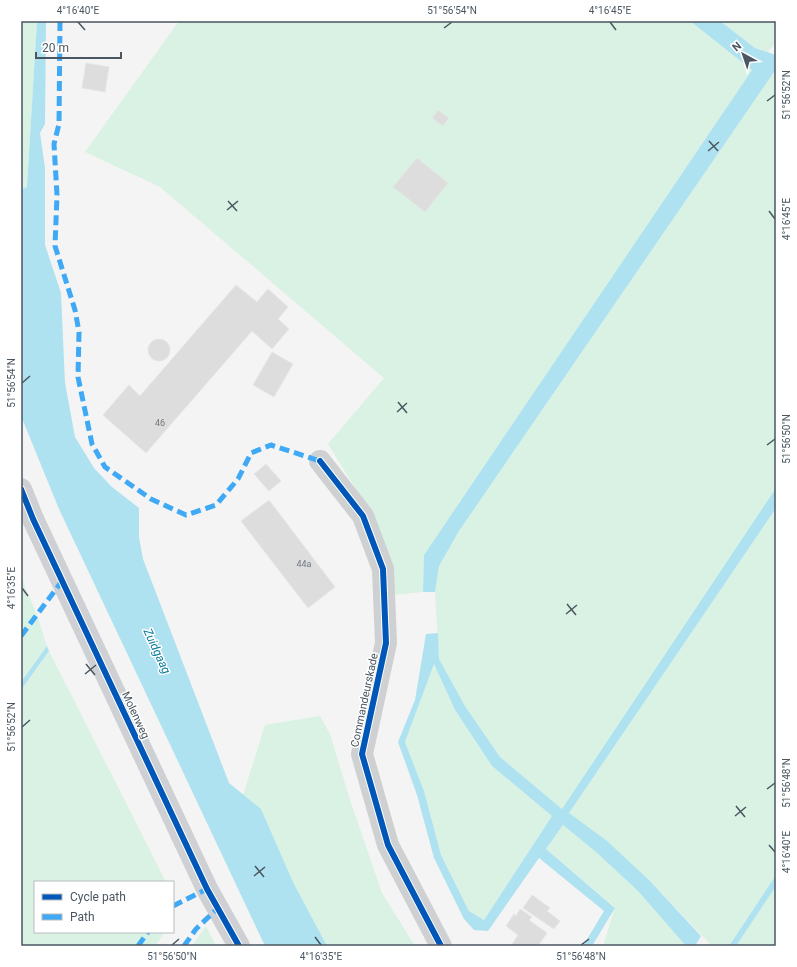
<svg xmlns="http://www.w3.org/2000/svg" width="797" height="967" font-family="Roboto,sans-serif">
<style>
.green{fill:#d9f2e3}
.water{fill:#aee2f0;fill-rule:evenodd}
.building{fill:#ddddde;stroke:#e5e6e7}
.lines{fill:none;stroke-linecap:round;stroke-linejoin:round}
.street{stroke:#ced0d2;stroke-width:22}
.secondary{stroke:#ced0d4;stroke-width:22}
.quiet{stroke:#3fa9f5;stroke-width:5;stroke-dasharray:10 5;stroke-linecap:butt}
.cycleway-casing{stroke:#fff;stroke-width:8}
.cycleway{stroke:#0057b8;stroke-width:6}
.ticks{fill:none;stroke:#4a5661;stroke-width:1.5}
.labels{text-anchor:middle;stroke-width:3;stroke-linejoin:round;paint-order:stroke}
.number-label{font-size:9px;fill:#707881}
.street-label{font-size:11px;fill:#4a5661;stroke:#fff}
.water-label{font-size:12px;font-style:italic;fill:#0c7c9b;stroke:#fff}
.neatline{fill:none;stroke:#4a5661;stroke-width:1.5}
.ticks-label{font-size:10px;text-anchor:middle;fill:#4a5661}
</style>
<rect width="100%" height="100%" fill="#f4f4f4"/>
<path class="green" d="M21,21h16l-10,166 -6,2z
M179,21h511l62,49 -328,485 -1,37 -30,3 -18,-75 -47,-76 56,-66 -224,-191 -75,-35z
M720,21h56v21l-8,10 -13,-4z
M776,69v419l-214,321 -62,-52 -35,-51 -26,-47 -4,-67 4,-26 20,-35z
M776,508v367l-47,71h-17l-62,-65 -81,-68z
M21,577l16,38 10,31 -26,36z
M49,651l117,231h-131v50h130l-10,14h-134v-256z
M434,664l21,46 37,56 60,50 -68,104 -15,-9 -28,-56 -17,-64 -19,-49z
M320,716l10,18 20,66 32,93 33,53h-88l-34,-64 -32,-72 -18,-15 22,-70z
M563,825l33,27 42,39 48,55h-83l12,-39 -69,-58z
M776,886v60h-40z
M206,926l10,20h-24z"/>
<path class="water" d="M37,21h9l-1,103 -5,9 5,35v77l16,48 4,90 10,54 19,31 18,19 27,21v29l4,22 86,224 32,26 32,73 34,64h-62l-206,-437 -38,-93v-228l1,1 5,-2z
M690,21h30l35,27 21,7v14l-317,462 -20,35 -4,26h-12l1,-37 328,-485z
M776,488v20l-207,305 38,28 43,40 51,55 -6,10h-9l-48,-55 -42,-39 -33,-27 -17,24 69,59 -23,38h-9l21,-35 -65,-53 -51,73 -14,-1 -10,-11 -30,-61 -17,-63 -19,-53 17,-42 11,-66 12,-1 1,26 26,47 35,51 62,52zM434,664l21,46 37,56 60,50 -68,104 -15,-9 -28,-56 -17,-64 -19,-49z
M47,646l2,5 -28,39v-8z
M776,875v11l-40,60h-7z"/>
<path class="building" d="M86,63l23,4 -4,25 -23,-4z
M438,110l11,8 -6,8 -11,-8z
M417,158l31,25 -23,29 -32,-25z
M236,285l21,17 11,-13 20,18 -10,12 11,10 -17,20 -20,-18 -106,122 -43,-38 26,-30 11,11z
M148 350a11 11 0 1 1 22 0a11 11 0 1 1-22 0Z
M272,352l21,12 -19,33 -21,-12z
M266,464l15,17 -12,10 -15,-17z
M269,500l66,87 -27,21 -67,-87z
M532,895l18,13 -3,3 13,10 -6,8 -31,-21z
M520,909l12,8 -3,3 18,13 -9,13h-27l7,-11 -12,-9 8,-12 2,2z"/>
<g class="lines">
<path class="street" d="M320,461l43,55 20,53 3,74 -24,111 26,91 53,101"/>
<path class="secondary" d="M21,489l12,30 174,370 32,57"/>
<path class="quiet" d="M60,21l-1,103 -5,20 3,51 -2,51 20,64 4,22 -1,45 14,67 13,23 46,32 35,16 30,-10 22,-26 13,-26 20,-8 49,16
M21,636l41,-55
M173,906l34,-17
M138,946l10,-14
M184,946l12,-17 22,-21"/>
<defs>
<path id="cycleway" d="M320,461l43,55 20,53 3,74 -24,111 26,91 53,101
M21,489l12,30 174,370 32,57"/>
</defs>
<use href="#cycleway" class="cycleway-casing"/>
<use href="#cycleway" class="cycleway"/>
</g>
<path class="ticks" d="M78,22l7,8M610,22l6,8M444,28l8,-6M767,101l8,-6M709,141l9,10M708,151l11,-9M228,201l9,10M227,210l11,-9M769,211l6,8M22,383l8,-7M398,402l9,11M397,412l10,-9M767,445l8,-6M22,588l6,8M567,604l9,11M566,614l11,-9M86,664l9,11M85,674l11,-9M22,727l8,-7M767,789l8,-6M736,806l9,11M735,816l11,-9M769,845l6,7M255,866l9,11M254,876l11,-9M315,937l6,8M172,945l7,-6M581,945l8,-6"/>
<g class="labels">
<g class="number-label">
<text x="160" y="426">46</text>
<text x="304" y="567">44a</text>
</g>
<g class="street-label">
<text transform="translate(364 700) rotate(-78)" y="4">Commandeurskade</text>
<text transform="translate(136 715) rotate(65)" y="4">Molenweg</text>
</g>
<g class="water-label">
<text transform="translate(157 651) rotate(65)" y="4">Zuidgaag</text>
</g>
</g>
<rect width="797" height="967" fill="none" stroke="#ffffff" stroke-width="44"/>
<rect x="34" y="881" width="140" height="52" fill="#ffffff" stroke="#b7bbc0"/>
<rect x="42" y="894" width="20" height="6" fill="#0057b8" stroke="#b7bbc0"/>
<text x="70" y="901" font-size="12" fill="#4a5661">Cycle path</text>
<rect x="42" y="914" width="20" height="6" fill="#3fa9f5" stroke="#b7bbc0"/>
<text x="70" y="921" font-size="12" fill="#4a5661">Path</text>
<g transform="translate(743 54) rotate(320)" stroke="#ffffff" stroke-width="3" paint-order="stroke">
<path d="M0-3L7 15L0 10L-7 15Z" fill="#4a5661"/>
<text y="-6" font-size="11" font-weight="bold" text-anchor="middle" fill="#4a5661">N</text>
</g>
<path d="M36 52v6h85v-6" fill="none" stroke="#4a5661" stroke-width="2"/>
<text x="42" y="52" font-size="12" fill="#4a5661" stroke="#ffffff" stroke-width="3" paint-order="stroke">20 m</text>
<rect x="22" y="22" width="753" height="923" class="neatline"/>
<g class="ticks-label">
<text x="78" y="14">4°16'40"E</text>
<text x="452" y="14">51°56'54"N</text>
<text x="610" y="14">4°16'45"E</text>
<text transform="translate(786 95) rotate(-90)" y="4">51°56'52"N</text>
<text transform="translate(786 219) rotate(-90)" y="4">4°16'45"E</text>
<text transform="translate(11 383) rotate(-90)" y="4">51°56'54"N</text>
<text transform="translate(786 439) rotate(-90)" y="4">51°56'50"N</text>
<text transform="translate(11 588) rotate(-90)" y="4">4°16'35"E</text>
<text transform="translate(11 727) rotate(-90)" y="4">51°56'52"N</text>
<text transform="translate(786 783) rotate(-90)" y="4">51°56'48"N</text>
<text transform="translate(786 852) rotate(-90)" y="4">4°16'40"E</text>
<text x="172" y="960">51°56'50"N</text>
<text x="321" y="960">4°16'35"E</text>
<text x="581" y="960">51°56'48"N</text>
</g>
</svg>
